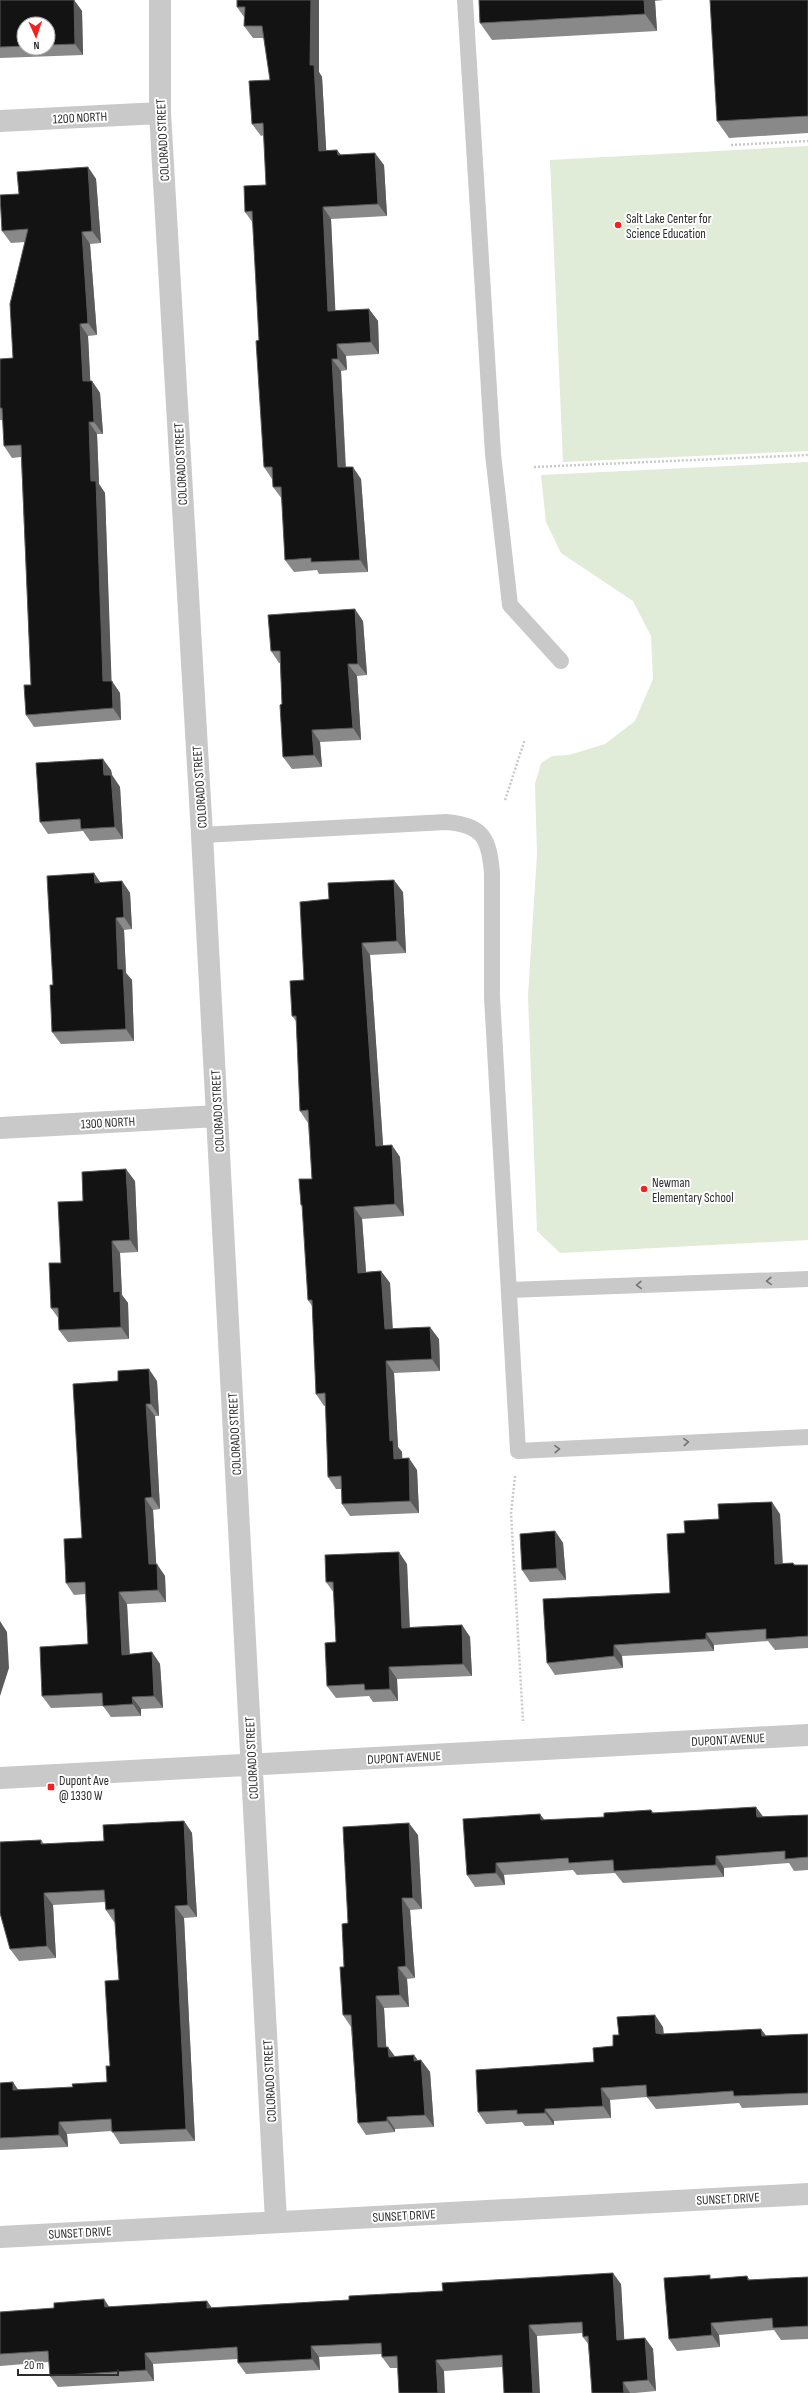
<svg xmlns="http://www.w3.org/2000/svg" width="808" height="2393" font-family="'Sofia Sans Condensed',sans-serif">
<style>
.green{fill:#e0ebd8}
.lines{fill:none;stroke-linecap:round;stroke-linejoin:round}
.path{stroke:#c9c9c9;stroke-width:2.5;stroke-dasharray:2 2;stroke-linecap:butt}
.lane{stroke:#c9c9c9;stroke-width:16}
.street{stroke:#c9c9c9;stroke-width:22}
.wall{fill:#898989;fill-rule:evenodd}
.shaded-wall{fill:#5a5a5a}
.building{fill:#131313;stroke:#5a5a5a}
.oneway{stroke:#737373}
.poi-dot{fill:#f3221e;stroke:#fff;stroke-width:1.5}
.labels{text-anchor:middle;stroke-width:4;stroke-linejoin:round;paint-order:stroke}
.street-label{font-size:13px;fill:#2c2c2c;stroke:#fff}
.poi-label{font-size:13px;fill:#2c2c2c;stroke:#fff;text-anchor:start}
</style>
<rect width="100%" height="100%" fill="#fff"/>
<path class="green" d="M808,146v305l-245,11 -13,-302z
M808,462v778l-248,13 -23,-22 -9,-235 9,-142 -2,-70 6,-21 11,-7 17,-1 36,-11 30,-23 18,-42 -2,-43 -18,-35 -72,-48 -15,-31 -5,-47z"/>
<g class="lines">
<path class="path" d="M731,145l77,-4
M534,467l274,-12
M505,800l20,-61
M515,1476l-4,37 12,208"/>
<path class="lane" d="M465,0l28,454 17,151 51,56
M202,835l244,-13c37,3 43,16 46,51v124l26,454 290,-14
M509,1290l299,-11"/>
<path class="street" d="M160,0v113l42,722 74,1386
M0,121l160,-8
M0,1128l217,-12
M0,1778l808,-43
M0,2237l808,-43"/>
</g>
<path class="wall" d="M0,0h74l8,11 1,44 -83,3zM24,24h24v24h-24z
M237,0h82v72l3,5 4,74 11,-1 4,5 43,10 3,51 -56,3 4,92 34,-2 9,12 1,33 -33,2 1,14 -6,1 5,96 15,12 7,93 -49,2 -2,-4 -23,2 -9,-12 -3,-61 -9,-12v-8h-1l-8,-12 -5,-127 -6,-117 -8,-11 21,-27 -2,-50 -3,1 -9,-12 18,-44 -6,-42h-11l-9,-12v-9l-7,-10z
M479,0h185l-9,1 2,30 -165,9 -12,-17z
M808,0v133l-79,5 -12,-17z
M88,167l8,12 5,64 -11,1 7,91 -9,1 2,45h2l8,12 3,41h-6l2,50 6,9 6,188 9,12 1,27 -87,7 -8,-12 5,-30 -10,-228 -9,1 -8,-12 -1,-26h-3v-61l13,-1 12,-116 -14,1 -9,-12 17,-37z
M363,621l4,54 -10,1 4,64 -41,2 2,25 -30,2 -9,-12 -1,-53 -2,-41h-1l-8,-12z
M111,770l1,5 8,12 3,52 -33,2 -7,-10 -35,3 -8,-12z
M94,873l6,9 22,-1 8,12 2,36 -8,1 2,43 6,7 2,61 -73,3 -9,-12 1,-47z
M403,892l3,61 -36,2 13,191 17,11 4,59 -42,3 4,53 15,-1 9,12 3,45 46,11 1,32 -46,2 4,74 4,5v7l15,11 2,43 -69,3 -8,-12v-15h-6l-8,-12 -2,-71h-2l-8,-12 -4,-88 -4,-6 -5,-93 -2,-2 11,-26 -4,-56 -8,-12 -4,-90 -4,-5 37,-117z
M135,1181l3,71 -18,1 2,42 6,8 1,36 -61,3 -9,-12v-11l-8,-11 10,-45 22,-62z
M157,1381l2,35h-4l5,93 -7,1 3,54 9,12 1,26 -39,2 3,50 22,-2 8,12 3,44 -22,1v7l-30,1 -8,-11 -52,2 -9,-12 46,-52 -2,-50 -12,1 -8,-12 16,-45z
M780,1514l3,49h10l2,2h13v83l-33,2 -7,-9 -54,4v6l-92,5 1,12 -68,7 -8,-12 123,-70 15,-60 34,-14z
M555,1531l8,12 3,37 -36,2 -8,-12z
M407,1564l3,63 52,-2 8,12 2,39 -75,3 1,22 -25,1 -4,-6 -33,2 -9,-12 9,-44 -2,-49 -8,-11z
M651,1810l3,3 110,4 44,-2v55l-14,1 -5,-8 -65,5v9l-101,6 -8,-10 -38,2 -4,-5 -69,5 1,10 -30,2 -8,-12 73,-61 4,6 60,-3z
M184,1821l8,12 5,84 -13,1 11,223 -75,3 -8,-13 -45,3 1,13 -68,3v-67l18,7 55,-3 34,-5 3,-16 9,-86 -4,-58h-1l-8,-12 -1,-8 -52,3 3,53 -37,3 -9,-12 31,-109 3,4 60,-3z
M418,1835l4,74 -12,1 5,68 -8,1 2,28 -25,1 2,39 9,10 19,-2 4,6 3,-1 9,12 4,55 -39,2v3l-29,3 -8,-12 -7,-96 -8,-12 1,-48 4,-44z
M663,2027l1,7 97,-5 5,7 42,-2v71l-66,3 -3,-5 -83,6 -9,-12 -37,3 1,18 -57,3v4l-29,1 -3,-4 -36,2 -8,-12 116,-50 19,-16 6,-11z
M747,2276l3,4 58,-3v62l-27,1 -7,-10 -55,5 1,12 -43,4 -8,-12 44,-60z
M621,2284l3,56 21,-2 8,11 3,42 -21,2h-43l-4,-49 -5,-7v-4l-46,3 -35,31 -58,4 -46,-3h-8l-8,-11v-3l-63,3 1,13 -74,4 -8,-11v-4l-85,5 1,17 -96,6 -8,-11 -1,-14 -49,4v-54l110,-5 97,-6 4,7z"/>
<path class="shaded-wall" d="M74,0l8,11 1,44 -8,-11z
M311,0h8v72l3,5 5,86 -8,-12 -9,-86z
M644,0h11v1l2,30 -12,-17z
M337,150l9,12 -8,-7z
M375,153l9,12 3,51 -9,-12z
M88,167l8,12 5,64 -9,-12z
M323,207l8,12 5,104 -8,-12z
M82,232l8,12 7,91 -9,-12z
M369,309l9,12 1,33 -8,-12z
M80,324l8,12 3,57 -8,-12z
M337,344l9,12 1,14 -9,-11z
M332,359l9,12 5,108 -8,-12z
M92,381l8,12 3,41 -9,-12z
M89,422l8,12 2,50 6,9 7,200 -9,-12 -12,-200z
M353,467l8,12 7,93 -8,-12z
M355,609l8,12 4,54 -9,-11z
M348,664l9,12 4,64 -8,-12z
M112,681l8,12 1,27 -8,-12z
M312,730l8,12 2,25 -8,-12z
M103,759l8,11 1,5 8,12 3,52 -8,-12 -11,-52z
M94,873l8,12 -7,-2z
M394,880l9,12 3,61 -9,-12z
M122,881l8,12 2,36 -8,-12z
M116,918l8,12 2,43 6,7 2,61 -8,-12 -8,-60z
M362,943l8,12 14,203 -8,-12z
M392,1145l8,12 4,59 -9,-12z
M126,1169l9,12 3,71 -8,-12z
M354,1207l8,12 5,66 -9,-12z
M112,1241l8,12 2,42 6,8 1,36 -8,-12 -7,-35z
M381,1271l9,12 3,58 -8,-12z
M430,1327l9,12 1,32 -8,-12z
M386,1361l8,12 4,74 4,5 1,19 -9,-12 -4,-18z
M149,1369l8,12 2,35 -8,-12z
M146,1404l9,12 5,93 -8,-12z
M409,1458l8,12 2,43 -9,-12z
M145,1498l8,12 4,66 -8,-12z
M772,1502l8,12 3,62 -8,-12z
M555,1531l8,12 3,37 -9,-12z
M399,1552l8,12 3,76 -8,-12z
M157,1564l8,12 1,26 -8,-12z
M119,1592l8,12 3,62 -8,-11z
M0,1621l7,11 2,36 -9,28z
M462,1625l8,12 2,39 -9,-12z
M706,1633l8,12v6l-8,-12z
M614,1645l8,11 1,12 -9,-12z
M152,1652l8,12 3,44 -9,-12z
M389,1667l8,12 1,22 -8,-12z
M132,1697l9,12v7l-8,-12z
M756,1807l9,12 -8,-2z
M540,1814l9,12 -8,-6z
M184,1821l8,12 5,84 -9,-12z
M409,1823l9,12 4,74 -9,-11z
M716,1856l8,12v9l-8,-12z
M496,1863l8,12 1,10 -9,-12z
M44,1893l9,12 3,53 -9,-12z
M402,1898l8,12 5,68 -9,-12z
M175,1906l9,12 11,223 -9,-12z
M398,1967l9,12 2,28 -9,-12z
M376,1996l8,12 3,51 -9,-12z
M655,2015l8,12 1,18 -8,-12z
M761,2029l9,12 -8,-5z
M388,2047l9,12 -8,-2z
M414,2055l8,11 -1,-6 9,12 4,55 -9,-12 -11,-54z
M13,2082l8,12 -8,-4z
M601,2088l9,12 1,18 -8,-12z
M545,2109l9,12v4l-9,-12z
M387,2117l8,12v3l-8,-11z
M59,2122l8,12 1,13 -9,-12z
M613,2273l8,11 4,67 -8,-11z
M104,2299l8,12 -7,-4z
M207,2301l8,11 -8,-4z
M711,2323l8,12 1,12 -8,-12z
M529,2325l8,11 3,57h-7z
M645,2338l8,11 3,42 -8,-11z
M311,2346l8,11 1,13 -8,-11z
M145,2353l8,11 1,17 -8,-11z
M436,2360l8,11 1,22h-7z
M623,2382l7,11h-6z"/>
<path class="building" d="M0,0h74l1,44 -27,1v-21h-24v22l-24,1z
M237,0h74l-1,65h4l5,86 18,-1 1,5 37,-2 3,51 -55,3 5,104 41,-2 2,33 -34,2 1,15h-6l6,108h15l7,93 -49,2v-4l-26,2 -4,-73h-8l-1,-20h-8l-8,-126 3,-1 -7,-129 -7,1 -1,-26 22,-1 -3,-62 -11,1 -3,-43 21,-1 -8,-54h-18l1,-19h-8z
M479,0h165l1,14 -165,9z
M710,0h98v116l-91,5z
M88,167l4,64 -10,1 6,91 -8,1 3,57h9l2,41h-5l2,59h5l7,200h9l1,27 -87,7 -2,-30h7l-10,-240 -17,1 -2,-38h-2v-49l13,-1 -3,-54 18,-75 -26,2 -2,-36 19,-1 -2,-22z
M355,609l3,55h-10l5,64 -41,2 2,25 -31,2 -3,-52 2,-1 -2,-53h-9l-3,-36z
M103,759l1,16h7l4,52 -34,2 -1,-10 -40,3 -4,-59z
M94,873l1,10 27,-2 2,36 -8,1 2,51h5l3,60 -74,3 -2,-47h3l-6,-109z
M394,880l3,61 -35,2 14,203 16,-1 3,59 -41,3 4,66 23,-2 4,58 45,-2 2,32 -46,2 4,80 3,-1 1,19 15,-1 1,43 -68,3 -1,-28 -13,1 -3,-84 -9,1 -4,-94h-4l-6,-95h-1l-2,-26h13l-4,-69 -8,1 -4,-95h-4l-2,-35 14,-1 -4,-78 29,-3 -1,-16z
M126,1169l4,71 -18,1 2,51 6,-1 1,36 -62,3 -1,-22h-7l-2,-45h12l-3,-61 25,-1 -1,-29z
M149,1369l2,35h-5l6,93 -7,1 4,66h8l1,26 -39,2 3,63 30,-3 2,44 -22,1 1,7 -30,2 -1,-13 -60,3 -2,-49 48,-3 -3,-62 -19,1 -2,-44 18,-1 -9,-154 45,-3v-10z
M772,1502l3,62 18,-1 1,2h14v71l-42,3v-10l-60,4v6l-92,6v11l-67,7 -4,-64 127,-6 -3,-59 18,-1 -1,-12 35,-2 -1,-15z
M555,1531l2,37 -35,2 -2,-36z
M399,1552l3,76 60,-3 1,39 -74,3 1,22 -25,1 -1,-6 -37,2 -2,-43 11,-1 -3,-60h-7l-1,-27z
M756,1807l1,10 51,-2v42l-23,2v-8l-69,5v9l-102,6 -1,-11 -44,3 -1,-5 -72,5v10l-29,2 -4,-56 77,-5 1,6 63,-3v-4l47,-3 1,3z
M184,1821l4,84 -13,1 11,223 -74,3 -1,-13 -52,3v13l-59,3v-55l13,-1v8l60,-3 -1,-3 35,-2 -1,-16h4l-5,-85 14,-1 -5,-71 -8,1 -2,-20 -60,3 3,53 -37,3 -10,-36v-71l41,-2v4l63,-3 -1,-16z
M409,1823l4,75h-11l4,68 -8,1 2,28 -24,1 2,51h10l1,10 25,-2v6l7,-1 4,55 -38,2v4l-29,2 -7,-108h-8l-3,-48h4l-2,-43 6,-1 -5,-96z
M655,2015l1,18 6,1 99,-5 1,7 46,-2v59l-74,3 -1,-5 -86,6 -1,-12 -45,3 2,18 -58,3v4l-28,1v-4l-39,2 -2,-42 118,-8 -1,-14 20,-2v-11h6l-2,-18z
M613,2273l4,67 28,-2 3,42 -25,2 1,11h-32l-4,-57 -5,1 -1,-15 -53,3 4,68h-29l-2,-38 -66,5 2,33h-39l-2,-37 -15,1 -1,-14 -70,3 1,13 -74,4 -1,-16 -92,6 1,17 -96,6 -2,-25 -48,3v-42l54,-4v-5l50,-4 1,8 102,-6v7l142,-8v-4l94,-5 -1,-8z
M710,2275v4l37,-3 1,4 60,-3v49l-35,2 -1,-10 -61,5 1,12 -43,4 -5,-61z"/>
<defs><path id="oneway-chevron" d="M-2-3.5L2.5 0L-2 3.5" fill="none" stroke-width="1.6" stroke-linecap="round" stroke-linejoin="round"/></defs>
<g class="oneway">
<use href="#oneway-chevron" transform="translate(769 1281) rotate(178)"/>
<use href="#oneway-chevron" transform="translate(639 1285) rotate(178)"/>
<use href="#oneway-chevron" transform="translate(686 1442) rotate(-3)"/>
<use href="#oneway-chevron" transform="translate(557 1449) rotate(-3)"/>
</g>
<g class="poi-dot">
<circle cx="618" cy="225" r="4"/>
<circle cx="644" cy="1189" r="4"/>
<rect x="47" y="1783" width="8" height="8" rx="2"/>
</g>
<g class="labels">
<g class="street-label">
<text transform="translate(80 117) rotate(-3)" y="5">1200 NORTH</text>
<text transform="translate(162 140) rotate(-93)" y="5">COLORADO STREET</text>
<text transform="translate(180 464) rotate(-93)" y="5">COLORADO STREET</text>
<text transform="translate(199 787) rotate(-94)" y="5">COLORADO STREET</text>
<text transform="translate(217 1111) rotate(-93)" y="5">COLORADO STREET</text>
<text transform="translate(108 1122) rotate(-3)" y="5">1300 NORTH</text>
<text transform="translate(234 1434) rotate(-93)" y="5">COLORADO STREET</text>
<text transform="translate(728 1739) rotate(-3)" y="5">DUPONT AVENUE</text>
<text transform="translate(404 1757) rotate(-3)" y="5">DUPONT AVENUE</text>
<text transform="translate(251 1758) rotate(-93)" y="5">COLORADO STREET</text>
<text transform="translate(269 2081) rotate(-93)" y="5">COLORADO STREET</text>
<text transform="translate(728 2198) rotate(-3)" y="5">SUNSET DRIVE</text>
<text transform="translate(404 2215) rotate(-3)" y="5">SUNSET DRIVE</text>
<text transform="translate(80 2232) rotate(-3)" y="5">SUNSET DRIVE</text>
</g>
<g class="poi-label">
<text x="626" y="223">Salt Lake Center for<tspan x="626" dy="15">Science Education</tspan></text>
<text x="652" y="1187">Newman<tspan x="652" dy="15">Elementary School</tspan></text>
<text x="59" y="1785">Dupont Ave<tspan x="59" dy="15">@ 1330 W</tspan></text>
</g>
</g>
<g transform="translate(36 36) rotate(177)"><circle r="19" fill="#ffffff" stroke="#ababab"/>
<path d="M0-3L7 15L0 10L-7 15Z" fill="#f3221e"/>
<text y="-6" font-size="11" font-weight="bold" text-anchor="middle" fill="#2c2c2c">N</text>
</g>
<path d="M18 2369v6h100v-6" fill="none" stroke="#2c2c2c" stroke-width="2"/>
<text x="24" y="2369" font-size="12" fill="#2c2c2c" stroke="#ffffff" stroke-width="3" paint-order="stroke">20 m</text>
</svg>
